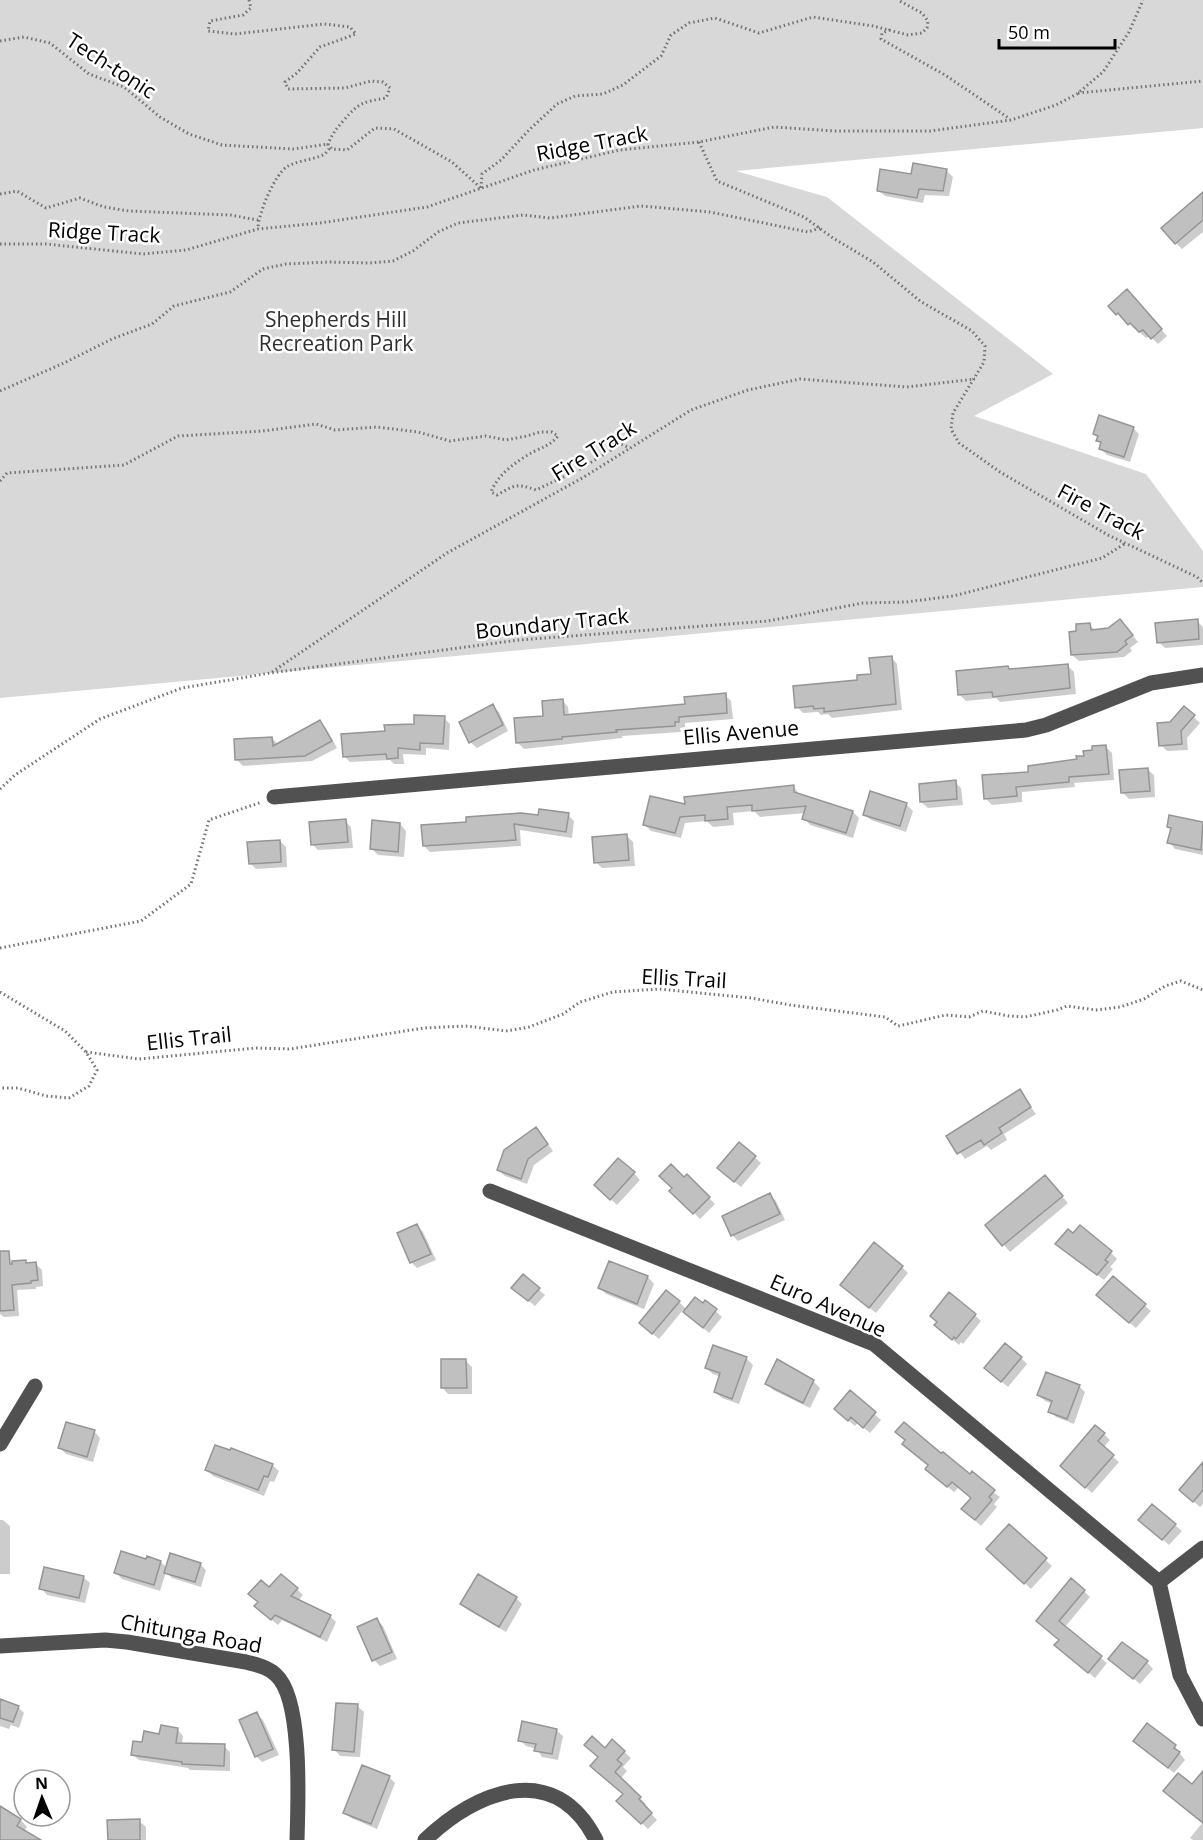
<svg xmlns="http://www.w3.org/2000/svg" width="1203" height="1840" font-family="'Open Sans',sans-serif">
<style>
.green{fill:#d8d8d8}
.shadow{fill:#0003}
.building{fill:#c0c0c0;stroke:#959595;stroke-width:1.5}
.lines{fill:none;stroke-linecap:round;stroke-linejoin:round}
.path{stroke:#737373;stroke-width:3;stroke-dasharray:1.5 3;stroke-linecap:butt}
.minor{stroke:#515151;stroke-width:15}
.labels{text-anchor:middle;stroke-width:5;stroke-linejoin:round;paint-order:stroke}
.street-label{font-size:21px;fill:#000;stroke:#fff}
.park-label{font-size:21px;fill:#2f2f2f;stroke:#fff}
</style>
<rect width="100%" height="100%" fill="#fff"/>
<path class="green" d="M0,0h1203v128l-467,43 91,26 226,177 -79,42 172,58 57,77v36l-1203,111z"/>
<path class="shadow" d="M946,170l7,7 -4,19 -24,-1 -2,8 -38,-7 -7,-6z
M1203,194v38l-21,17 -6,-6z
M1133,297l34,39 -9,8 -8,-8 -4,2 -21,-19 -2,1 -13,-14z
M1133,428l6,6 -9,28 -23,-7 -6,-6 1,-4 -7,-11z
M1197,621l6,6v18l-38,3 -6,-6z
M1089,624l7,7 30,-4 12,15 -8,6 2,3 -8,6 -45,4 -7,-6 6,-22z
M891,657l6,7 5,46 -70,8 -4,-4 -7,1 -3,-3 -15,1 -6,-6 75,-32z
M1067,665l7,7 2,22 -76,8 -4,-4 -30,3 -6,-6 48,-27 3,3z
M725,695l6,6 2,18 -48,4v4l-5,1 1,4 -59,4v2l-98,11 -7,-7 45,-42 6,7 1,9 118,-10z
M492,706l7,6 9,19 -31,17 -7,-6z
M1184,708l16,15 -13,15 1,12 -21,1 -6,-6 10,-21z
M444,718l6,6 -1,26 -23,-2v7l-23,-1 1,10h-10l-4,-4 -40,2 -6,-6 42,-24z
M320,722l6,6 11,20 -25,13 -69,5 -6,-6 35,-22 6,6z
M1106,747l6,6 2,27 -40,3 1,4 -53,5v10l-30,3 -7,-7 45,-25 48,-12z
M1147,769l7,6 1,22 -26,2 -7,-7z
M955,782l6,6 2,17 -35,3 -7,-6z
M793,786l7,9 53,17 6,6 -6,20 -43,-13 -6,-7 2,-5 -46,4 -6,-6 -21,2 1,12 -21,2 -6,-6 -22,2 -4,15 -30,-7 -7,-7 43,-18z
M906,804l7,7 -7,21 -35,-12 -7,-6z
M568,815l6,6 -2,17 -52,-8 1,16 -91,6 -6,-6 116,-29z
M1171,816l32,7v32l-28,-6 -6,-7 3,-12 -4,-3z
M345,821l6,6 2,21 -35,2 -6,-6z
M400,824l6,7 -2,26 -26,-2 -6,-6z
M627,836l6,6 2,24 -33,2 -6,-6z
M280,841l6,6 1,20 -31,2 -6,-6z
M1019,1091l17,23 -32,20 3,6 -16,10 -4,-4 -22,13 -17,-23z
M542,1136l11,15 -19,14 -7,19 -22,-8 -7,-6z
M739,1144l22,19 -20,24 -16,-13z
M634,1173l6,7 -23,25 -15,-14z
M687,1176l28,28 -15,15 -28,-28z
M1051,1184l17,19 -58,49 -23,-27z
M770,1195l6,6 9,19 -47,21 -6,-6z
M417,1225l6,7 13,28 -19,8 -6,-6z
M1063,1250l48,3 6,6 -7,8 3,2 -9,11z
M25,1262l3,2h8l6,6 1,16 -7,1v2l-19,1 2,26 -15,1 -4,-3v-49z
M610,1263l38,14 6,7 -10,25 -38,-15 -6,-6z
M902,1267l6,6 -32,40 -28,-22z
M1113,1278l38,33 -15,17 -32,-26z
M538,1289l7,6 -10,11 -15,-12z
M679,1302l8,8 16,-5 3,-3 16,15 -13,16 -26,-23 -24,29 -12,-10z
M975,1315l6,6 -18,23 -2,-2 -2,3 -16,-14z
M746,1358l7,7 -14,39 -17,-6 -7,-6 6,-15 -8,-3 -7,-6z
M1021,1358l6,6 -19,23 -16,-13z
M466,1361l6,6v27h-24l-6,-7z
M793,1371l21,11 6,6 -10,20 -37,-18 -6,-7z
M1079,1386l6,6 -11,32 -18,-7 -6,-6 3,-7 -8,-3 -6,-6z
M851,1393l30,27 -11,13 -12,-10 -3,3 -13,-11z
M94,1431l6,7 -7,24 -27,-8 -6,-6z
M1104,1434l6,6 -7,8 16,14 -27,31 -24,-21z
M942,1456l58,41 -6,7 3,3 -16,19 -12,-11 3,-16 -13,-12 -5,5 -21,-17z
M272,1465l7,6 -5,11 -4,-1 -6,15 -51,-20 -6,-6z
M1203,1465v39l-3,3 -13,-11z
M1152,1506l30,25 -13,14 -22,-19z
M0,1520h3l7,6v48h-10z
M1009,1526l43,40 -21,23 -43,-40z
M147,1561l14,1 6,6 33,-4 6,6 -5,17 -29,-9 -6,-6 -6,19 -38,-12 -6,-6z
M83,1577l7,6 -5,20 -38,-8 -6,-7z
M270,1589h27l6,6 -5,6 32,15 6,6 -9,20 -45,-22 -4,5 -16,-13z
M1084,1591l6,6 -26,31 43,35 -12,15 -33,-27 -2,-11 -16,-13z
M516,1598l6,6 -16,28 -38,-22 -6,-6z
M377,1620l6,6 14,33 -17,7 -6,-6z
M1110,1659l37,3 6,7 -13,15z
M0,1701l18,6 6,6 -5,15 -8,-3 -2,4 -9,-3z
M357,1706l7,6 -4,45 -20,-1 -6,-7z
M257,1714l6,6 16,35 -17,7 -6,-6z
M177,1729l6,7 -1,8 42,2 6,6v19l-40,-1 -2,-2 -49,-8 -7,-6 12,-10z
M556,1730l7,6 -5,24 -16,-3 -5,-8 -11,-3 -6,-6z
M612,1741l19,17 -8,9 4,4 -7,8 26,25 -2,2 13,14 -9,9 -29,-28 6,-7 -26,-36z
M1142,1747h33l10,13 -11,13z
M389,1777l6,6 -18,46 -26,-11 -6,-6z
M1203,1782v58h-10l-3,-2 13,-16 -10,-35z
M4,1810l17,10 6,7 -3,4 10,9h-34v-23z
M139,1821l7,6v13h-36z"/>
<path class="building" d="M913,163l34,6 -4,22 -24,-2 -2,9 -40,-7 3,-22 31,5z
M1203,192v28l-28,24 -14,-16z
M1127,289l35,40 -11,10 -8,-9 -4,2 -9,-9 -2,2 -10,-12 -2,2 -8,-9z
M1099,415l35,12 -10,30 -25,-8 2,-7 -5,-1 2,-5 -5,-2z
M1120,619l13,16 -8,6 2,3 -10,8 -46,3 -2,-23 7,-1v-7l14,-1 1,7 17,-2z
M1198,619l1,20 -42,4 -2,-20z
M892,656l4,48 -72,8v-4l-10,1 -1,-3 -18,2 -2,-22 64,-6v-5l14,-1 -2,-16z
M1068,664l2,24 -77,9 -1,-5 -34,3 -2,-24 52,-5 1,3z
M726,693l1,20 -48,4v5h-4v4l-59,4 1,2 -55,5v2l-46,4 -2,-25 29,-2 -1,-15 21,-2 1,16 121,-11 -1,-7z
M493,704l10,21 -34,18 -10,-21z
M1184,706l11,9 -14,16 1,13 -23,2 -2,-23 13,-1z
M414,715l31,1 -2,28 -23,-1v7l-22,-2v10l-11,1 -1,-5 -43,3 -2,-23 44,-3 -1,-6 30,-1z
M320,720l12,21 -27,15 -70,4 -1,-21 38,-2 1,9z
M1106,745l3,29 -40,3v5l-53,5 1,9 -33,3 -2,-24 46,-3v-6l49,-7 -1,-3h8l-1,-5 9,-1v-4z
M1148,768l2,23 -29,2 -2,-23z
M956,780l1,19 -37,3 -1,-18z
M794,785v7l59,19 -7,22 -44,-14 4,-13 -54,5v-6l-25,2 1,12 -23,2v-6l-25,2 -5,16 -32,-8 7,-29 35,8 -1,-7z
M870,791l37,12 -7,23 -37,-11z
M539,809l30,4 -3,19 -52,-8 2,16 -93,6 -2,-21 45,-3v-5l55,-4 17,2z
M1169,815l34,7 -2,28 -34,-7 4,-15 -4,-1z
M346,819l2,23 -37,3 -2,-23z
M372,820l28,3 -2,29 -28,-3z
M627,834l2,26 -35,3 -2,-26z
M280,840l1,22 -32,2 -2,-22z
M1020,1089l11,18 -32,21 3,5 -18,12 -3,-5 -24,14 -11,-18z
M536,1127l12,17 -20,15 -7,20 -24,-9 7,-20z
M739,1142l17,14 -22,26 -17,-14z
M618,1158l17,14 -25,28 -16,-15z
M671,1164l13,13 3,-3 23,23 -17,17 -24,-23 3,-3 -13,-12z
M1045,1175l18,21 -61,50 -17,-21z
M770,1193l10,21 -49,22 -9,-20z
M417,1224l14,30 -21,9 -13,-30z
M1080,1225l32,26 -7,9 3,2 -11,13 -42,-31 13,-15 5,4z
M874,1242l29,24 -34,42 -29,-23z
M0,1251h9l1,13h2v-3l14,-1v3l10,-1 2,18 -7,1v2l-19,2 2,25 -14,1z
M609,1261l39,15 -11,28 -39,-16z
M523,1274l17,14 -12,13 -17,-13z
M1113,1276l33,28 -17,19 -33,-28z
M666,1290l14,11 -28,33 -13,-11z
M949,1292l27,22 -20,25 -2,-2 -2,3 -18,-15 3,-3 -7,-6z
M695,1297l8,6 2,-3 12,9 -14,19 -20,-16z
M1005,1343l17,14 -21,25 -17,-14z
M713,1345l34,12 -15,42 -18,-7 6,-19 -15,-5z
M441,1359h25l1,29h-26z
M777,1359l37,21 -11,23 -38,-19z
M1046,1372l34,13 -13,34 -19,-7 4,-11 -15,-6z
M850,1390l26,22 -13,16 -12,-11 -3,4 -14,-12z
M66,1422l29,8 -8,27 -29,-9z
M904,1422l37,31 2,-1 27,22 2,-3 23,19 -6,7 3,3 -17,20 -14,-11 10,-11 -19,-16 -5,5 -22,-18 3,-4 -26,-21 3,-4 -10,-8z
M1095,1425l10,8 -7,8 16,14 -29,33 -25,-22z
M215,1445l15,5 1,-2 42,16 -5,13 -4,-1 -6,14 -53,-20z
M1203,1462v28l-10,12 -14,-12z
M1152,1504l24,20 -14,16 -24,-20z
M1009,1524l38,34 -23,26 -38,-35z
M121,1551l25,8 1,-3 14,5 -7,24 -40,-12z
M170,1553l31,10 -6,19 -31,-9z
M44,1567l40,9 -5,22 -40,-9z
M281,1574l17,14 -7,8 40,19 -11,22 -45,-22 -4,5 -17,-14 4,-4 -10,-8 13,-14 8,7z
M478,1574l39,23 -18,30 -39,-23z
M1071,1578l14,12 -26,31 43,35 -14,17 -34,-28 5,-5 -23,-19z
M377,1618l15,34 -20,9 -15,-34z
M1122,1642l26,19 -15,18 -25,-20z
M0,1699l19,7 -6,16 -13,-4z
M336,1703l22,1 -4,48 -22,-2z
M257,1712l16,37 -18,8 -16,-37z
M522,1721l35,8 -5,25 -18,-3 2,-7 -18,-3z
M1147,1723l29,22 -2,3 6,4 -12,16 -35,-27z
M161,1725l17,3 -2,15 49,1 -1,22 -42,-2v-2l-51,-7 2,-14 9,1 2,-11 15,3z
M592,1736l13,12 7,-9 13,12 -8,9 5,4 -7,8 26,25 -2,2 13,14 -11,11 -25,-23 7,-7 -33,-28 8,-9 -14,-12z
M362,1765l28,11 -19,48 -28,-11z
M1203,1771v52l-40,-32 15,-18 14,11z
M0,1806l21,13 -4,7 24,14h-41z
M140,1819v21h-32l-1,-20z"/>
<g class="lines">
<path class="path" d="M249,0l2,8 -8,7 -33,6 -2,10 27,3 89,-10 26,3 6,7 -36,13 -23,26 -12,9 3,7 57,-1 26,-7 12,1 7,6 -4,10c-22,4 -27,4 -42,22 -7,8 -12,14 -16,24l4,5 15,1 28,-22 19,1 58,33 29,26
M890,30l-8,3 -1,6 64,36 65,44
M0,41l24,-4 26,6 39,31 35,13 36,30 29,17 33,11 72,4 34,-5 1,5 -4,5c-12,6 -25,6 -37,12 -13,7 -30,48 -30,63
M1078,93l125,-12
M699,142l18,39 87,36 29,21 40,24 47,39 52,30 13,15 -1,16 -31,51 -2,16 8,14 41,29 108,63 89,42 6,6
M481,188l1,-14 19,-14 28,-30 28,-26 18,-8 28,-2 20,-9 38,-29 10,-21 18,-12 26,-5 44,15 54,-16 60,9 35,9 14,-2 5,-5 1,-7 -6,-8 -24,-13
M0,194l17,-3 29,17 34,-10 24,9 25,4 101,4 28,5
M0,244h46l97,10 43,-4 72,-21 62,-6 107,-16 107,-37 86,-20 79,-8 75,-15 61,4h95l81,-11 45,-15 21,-11 26,-22 26,-40 14,-32
M0,391l64,-28 48,-24 40,-15 22,-18 56,-14 33,-23 23,-5 43,-2 40,1 24,-2 20,-10 25,-19 20,-9 65,-8 27,3 91,-12 69,6 98,20 12,-4
M0,481l7,-8 117,-8 54,-29 85,-5 53,-7 19,6 42,-3 41,5 32,9 36,-5 20,4 21,-4 13,-4h12l6,4c-7,9 -15,11 -25,16 -16,9 -35,22 -42,40l6,3c18,-10 19,-12 39,-5l44,-21 41,-25 9,4
M272,672l175,-119 137,-76 107,-67 57,-20 52,-11 107,8 68,-8
M0,789l15,-14 85,-56 82,-31 88,-15 249,-33 249,-19 95,-18 43,-1 47,-6 149,-38 24,-15
M0,948l141,-27 50,-37 18,-64 53,-18
M0,992l65,39 21,21 11,18 -8,16 -20,12 -23,-2 -28,-8h-18
M86,1052l53,7 117,-11 34,1 134,-21 42,-2 40,5 23,-4 34,-13 17,-12 33,-10 46,-3 92,9 39,7 95,12 13,9 48,-11 23,2 14,-6 26,5 16,1 32,-7 10,-4 29,4 24,-3 24,-8 21,-13 16,-5 22,9"/>
<path class="minor" d="M274,797l752,-67 20,-5 105,-42 52,-8
M490,1191l384,153 285,238
M0,1444l35,-58
M1203,1548l-44,34 21,93 23,44
M0,1646l105,-6 22,2 119,20c11,3 22,5 30,13 27,24 22,129 21,165
M425,1840c52,-50 130,-81 171,0"/>
</g>
<g class="labels">
<g class="street-label">
<text transform="translate(111 66) rotate(33)" y="7">Tech-tonic</text>
<text transform="translate(592 144) rotate(-11)" y="7">Ridge Track</text>
<text transform="translate(104 233) rotate(3)" y="7">Ridge Track</text>
<text transform="translate(594 451) rotate(-32)" y="7">Fire Track</text>
<text transform="translate(1101 512) rotate(28)" y="7">Fire Track</text>
<text transform="translate(552 624) rotate(-6)" y="7">Boundary Track</text>
<text transform="translate(741 733) rotate(-5)" y="7">Ellis Avenue</text>
<text transform="translate(684 979) rotate(3)" y="7">Ellis Trail</text>
<text transform="translate(189 1039) rotate(-6)" y="7">Ellis Trail</text>
<text transform="translate(828 1306) rotate(24)" y="7">Euro Avenue</text>
<text transform="translate(191 1634) rotate(10)" y="7">Chitunga Road</text>
</g>
<g class="park-label">
<text x="336" y="327">Shepherds Hill<tspan x="336" dy="24">Recreation Park</tspan></text>
</g>
</g>
<g transform="translate(42 1798) rotate(358)"><circle r="28" fill="#ffffff" stroke="#999999" stroke-width="1.5"/>
<path d="M0-4.5L10 22L0 15L-10 22Z" fill="#000000"/>
<text y="-9" font-size="16" font-weight="bold" text-anchor="middle" fill="#000000">N</text>
</g>
<path d="M999 39v9h116v-9" fill="none" stroke="#000000" stroke-width="3"/>
<text x="1008" y="39" font-size="18" fill="#000000" stroke="#ffffff" stroke-width="4.5" paint-order="stroke">50 m</text>
</svg>
